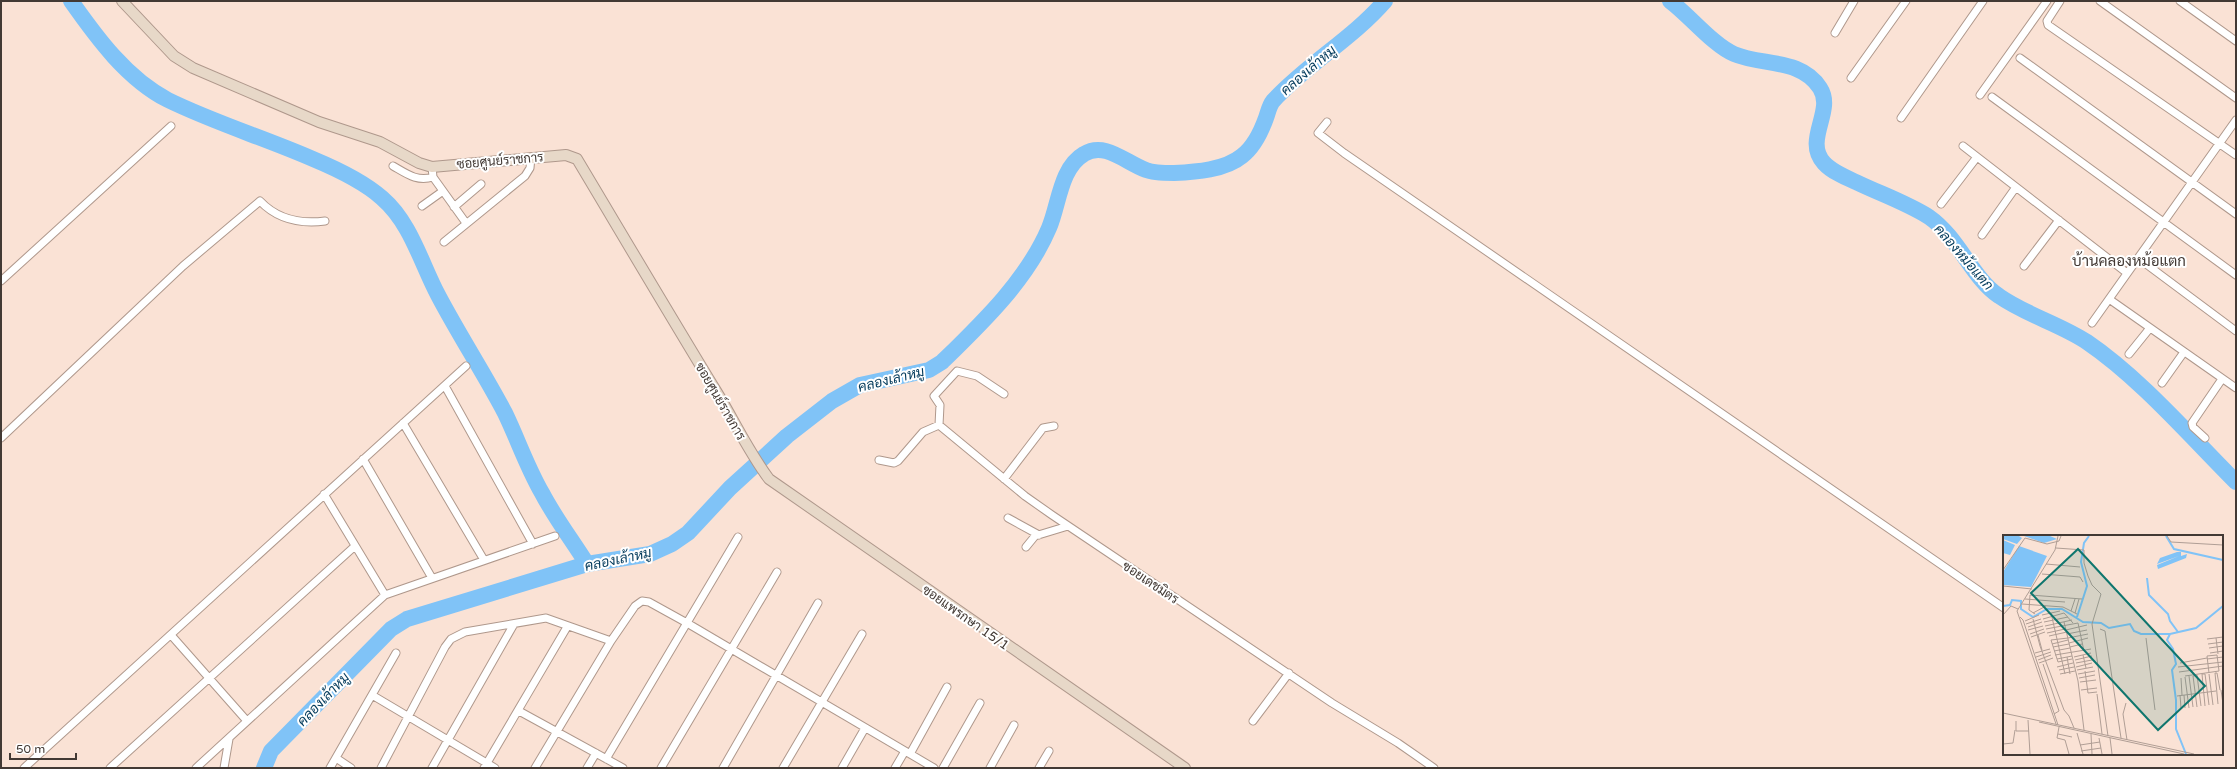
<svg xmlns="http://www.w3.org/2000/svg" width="2237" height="769" font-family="'Varela Round',Sarabun,sans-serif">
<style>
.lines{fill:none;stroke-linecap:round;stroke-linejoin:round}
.river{stroke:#80c3f7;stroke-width:16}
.street-casing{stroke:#af988c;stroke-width:9}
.secondary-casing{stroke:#af988c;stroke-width:12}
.street{stroke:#fff;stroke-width:7}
.secondary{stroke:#e7d8c8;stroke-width:10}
.labels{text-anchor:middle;stroke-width:4;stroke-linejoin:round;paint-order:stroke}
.street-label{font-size:13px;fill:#423934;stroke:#fff}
.water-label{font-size:14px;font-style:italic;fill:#043b5c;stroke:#fff}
.quarter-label{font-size:15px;fill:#423934;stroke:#fff}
.inset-river{fill:none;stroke:#80c3f7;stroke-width:2}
.inset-road{fill:none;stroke:#b09e95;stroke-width:1}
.view{fill:#0f766e;fill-opacity:0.15;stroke:#0f766e;stroke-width:2}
.inset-edge{fill:none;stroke:#423934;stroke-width:2}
</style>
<rect width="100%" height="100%" fill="#fae2d5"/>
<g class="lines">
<path class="river" d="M71,1c26,37 56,78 97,99 47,23 97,38 145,59 24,10 50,22 69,39 29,25 39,65 56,97 21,40 46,78 67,118 13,27 22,54 37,80 13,25 30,47 45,71
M1670,1c19,14 43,44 64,53 28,12 67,4 86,34 15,23 -17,52 4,75 8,9 23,15 34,20 23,11 49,20 71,34 30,21 43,61 70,79 27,19 61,28 88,46 53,36 103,94 149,140
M264,768l7,-17 120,-122 16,-10 180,-55 63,-10 22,-10 16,-11 42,-45 57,-52 45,-35 28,-16 69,-15 13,-8c40,-39 85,-82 107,-134 10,-23 11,-60 35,-74 21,-13 42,9 62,16 7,3 20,3 28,3 22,-1 51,-3 68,-17 12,-9 19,-24 24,-38 2,-5 3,-12 7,-17 34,-37 79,-62 112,-100"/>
<defs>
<path id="street" d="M2060,1l-13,20 1,4 188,130
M2100,1l136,97
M2180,1l56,40
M1835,33l19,-32
M2020,58l216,156
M1851,78l55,-77
M1980,95l67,-94
M1992,97l244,178
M1901,118l82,-117
M1327,122l-9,11 26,20 660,455
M1963,146l164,127
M393,166c14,8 24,16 40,11
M432,167l1,10 33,46
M1941,204l36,-47
M422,206l21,-15
M454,207l27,-23
M1982,235l34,-48
M444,242l81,-66 5,-8 1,-11
M2138,258l98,73
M2024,266l35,-46
M1,281l170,-155
M2109,299l127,89
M2092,323l144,-203
M2129,354l21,-26
M2162,383l22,-31
M445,386l88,158
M403,423l81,137
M939,425l1,-20 -6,-9 23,-25 20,5 27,18
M1,438l182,-172 77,-65c17,18 41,23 65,20
M2205,438l-12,-11 -1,-4 30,-44
M363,459l69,119
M879,460l15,3 4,-2 25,-29 16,-7 86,71 27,19 280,188 66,40 36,25
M1004,479l39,-51 11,-2
M324,494l61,101
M1008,518l31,17
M1026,547l9,-11 33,-10
M171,635l76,86
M372,695l123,73
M519,711l104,57
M1253,721l36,-48
M910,754l37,-67
M336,758l15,10
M606,759l132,-222
M24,768l442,-402
M110,768l245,-222
M196,768l189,-173 170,-59
M224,768l5,-29
M330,768l66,-115
M381,768l64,-121 6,-8 14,-7 81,-14 65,23
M432,768l82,-144
M484,768l83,-141
M535,768l76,-127 24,-35 7,-5 7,1 38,21 247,145
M587,768l9,-15
M661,768l116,-196
M723,768l95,-165
M783,768l79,-134
M842,768l23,-40
M895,768l10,-17
M943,768l37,-65
M990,768l24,-43
M1039,768l10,-17"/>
<path id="secondary" d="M122,1l52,55 19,12 126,54 61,20 39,21 13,4 134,-12 11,4c46,77 92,155 139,232 18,29 32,60 53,88l416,289"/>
</defs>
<use href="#street" class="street-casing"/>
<use href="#secondary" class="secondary-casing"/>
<use href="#street" class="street"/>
<use href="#secondary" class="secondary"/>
</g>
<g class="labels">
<g class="street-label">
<text transform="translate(500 160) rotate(-5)" y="5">ซอยศูนย์ราชการ</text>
<text transform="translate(721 401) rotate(60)" y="5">ซอยศูนย์ราชการ</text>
<text transform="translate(1151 582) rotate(34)" y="5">ซอยเดชมิตร</text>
<text transform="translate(966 617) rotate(35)" y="5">ซอยแพรกษา 15/1</text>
</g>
<g class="water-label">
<text transform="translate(1308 70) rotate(-41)" y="5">คลองเล้าหมู</text>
<text transform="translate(1964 257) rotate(49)" y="5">คลองหม้อแตก</text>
<text transform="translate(891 379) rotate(-14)" y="5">คลองเล้าหมู</text>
<text transform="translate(618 559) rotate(-12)" y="5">คลองเล้าหมู</text>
<text transform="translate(323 699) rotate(-46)" y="5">คลองเล้าหมู</text>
</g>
<g class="quarter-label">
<text x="2129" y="266">บ้านคลองหม้อแตก</text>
</g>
</g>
<g transform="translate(2003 535)">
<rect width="220" height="220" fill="#fae2d5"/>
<path d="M0,1h16l3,2 -5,6 -14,-5zM21,1h26l7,3 -13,4zM0,5l12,5 -5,10 -7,-2zM16,11l28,10 -16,31 -28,-2v-13zM174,17h4v4l6,-2 -1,4 -28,11 -1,-4 22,-9 -22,8 3,-6z" fill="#80c3f7"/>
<path class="inset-river" d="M163,1l8,13 49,11M144,43l2,17 19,19 2,7 8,11M0,71l7,-1 2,-5 9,1v8l12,8 14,-8h15l21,13 18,1 8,5 21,-4 4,7 7,3h29l26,-6 27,-22M74,82l10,-31 -6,-24 3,-19 5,-7M167,99l-3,6 6,9 3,15 -4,6 4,30v29l10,25"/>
<path class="inset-road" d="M164,1l4,6 52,3M53,13l28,2v13l4,13 4,9 9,9 -9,30 16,112M43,29l34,3M0,35l22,-32 22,6 12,-3 2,-5M39,39l38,3 3,5M0,51l29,3M27,60l52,4M27,60l-1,15 6,4M22,64l40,3M19,69l41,3 14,7M68,76l4,-12M30,78l13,-7M48,78l14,61M72,78l4,-14M0,80l8,-9 7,3M39,80l18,-4M17,82l3,3 35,105M30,84l7,27 24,64 5,6 5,12M40,84l21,-6 9,10M22,86l14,-6M41,87l24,-5M61,87l14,59 6,49M23,89l15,-5M42,91l27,-6M25,92l14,-5M43,94l32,-6 6,28M97,94l5,2 16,107M25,95l15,-4M63,95l21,-5M44,98l18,-4M27,99l14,-5M64,99l20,-4M35,100l4,15M46,101l18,-4M28,102l14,-5M65,103l20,-4M143,103l9,72M213,103l2,16M204,104l16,-2M48,105l7,22 14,-3M48,105l17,-2M66,108l19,-5M49,109l16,-4M205,109l15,-2M50,112l16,-3M67,112l12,-3M206,113l14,-2M51,116l16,-3M32,118l15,-4M207,118l13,-2M52,120l36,-6M80,120l3,13M33,122l15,-5M64,122l3,17M71,122l17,-4M54,124l15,-3M204,124l16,-2M35,125l13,-5M72,125l17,-4M36,128l14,-5M73,128l16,-3M177,128l27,-5M40,129l16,47 -5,3M54,132l16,-4M73,132l16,-4M175,132l45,-5M56,135l15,-3M74,135l16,-3M82,136l3,22 9,-1M176,137l44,-6M57,139l15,-3M75,139l17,-3M206,139l4,31M182,141l34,-5 -2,-16 -10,1 2,17M186,141l4,31M182,142l4,31M76,143l16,-3M178,143l1,17M77,147l16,-2M78,155l16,-2M218,155l2,14M94,159l5,40M177,160l1,13M181,160l1,13M174,161l39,-5M123,168l-3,11 4,26M215,169l-3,-31h2l3,17M202,171l-3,-32h3l4,31M194,172l-4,-31 4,-1 4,31M0,178l191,41M25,185l2,34M13,186v10h13M36,187l145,32M53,189l-39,-113 38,-61 3,-14M56,192l-2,11 8,2 4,14M74,198l6,21M55,199l14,3M88,199l1,20M96,203l3,16M107,203l2,16M0,209l10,-1 2,-13M77,210l20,-3M78,216l20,-3"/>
<path class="view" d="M75,14l127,137 -47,44 -127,-137z"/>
<rect width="220" height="220" class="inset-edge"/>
</g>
<rect width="2237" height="769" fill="none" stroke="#423934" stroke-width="4"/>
<path d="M10 753v6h66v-6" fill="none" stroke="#423934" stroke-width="2"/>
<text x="16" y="753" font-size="12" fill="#423934" stroke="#ffffff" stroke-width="3" paint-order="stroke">50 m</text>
</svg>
